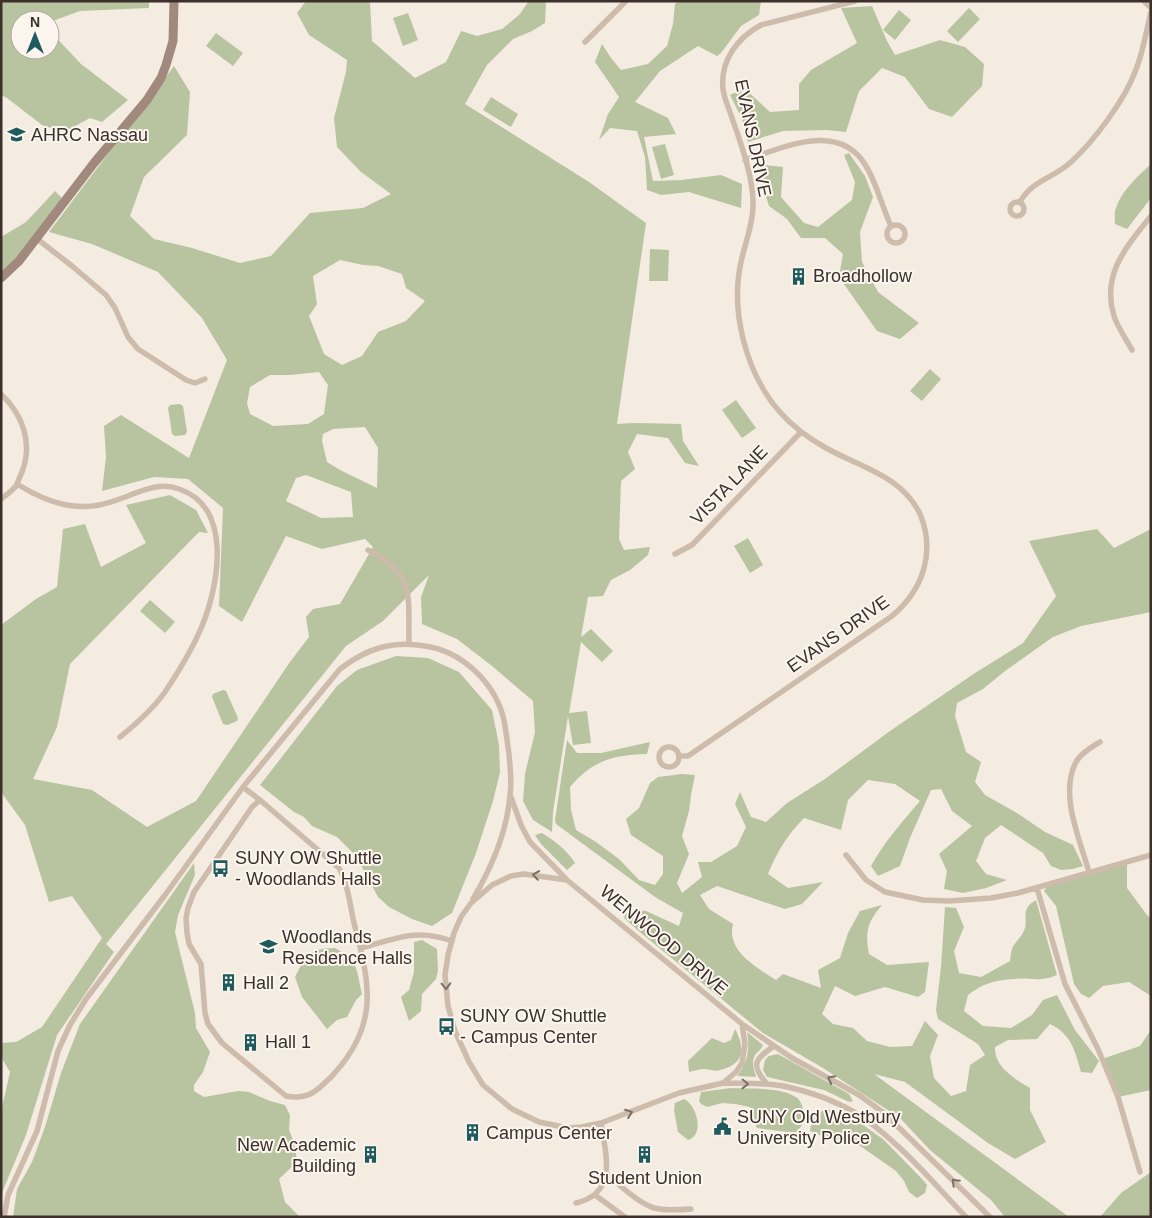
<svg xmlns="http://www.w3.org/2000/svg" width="1152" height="1218" font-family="Helvetica,sans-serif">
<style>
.green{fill:#b8c4a0;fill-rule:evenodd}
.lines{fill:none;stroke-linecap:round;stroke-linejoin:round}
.street{stroke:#cdbbac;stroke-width:5.5}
.secondary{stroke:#a18a7d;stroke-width:9}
.oneway{stroke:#7d6f65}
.labels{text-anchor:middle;stroke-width:4;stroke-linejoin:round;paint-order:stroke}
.poi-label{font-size:18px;fill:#3b302b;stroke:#fbf5ee;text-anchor:start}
.street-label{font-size:18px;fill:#3b302b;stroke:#fbf5ee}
</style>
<rect width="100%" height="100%" fill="#f4ebe1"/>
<path class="green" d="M1,1h148v7l-69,3 -30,11v-2h-30v30h30v-19l31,33 47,36 -26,22 -12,-4 -26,14 -22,-7 -35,-27 -6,-3z
M306,1h64l2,40 43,37 31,-16 15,-31 16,5 25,-7 17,-14 10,-14h17l-1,22 -13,8 -19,8 -26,26 -22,39 124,78 57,41 -29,201c21,-2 42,0 64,0l2,17 16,25 -14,-3 -17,-25 -31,-4 -9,18 7,17 -14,12 -2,58 5,11 26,-3 -2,8 -18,15 -19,10 -8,16 -15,1 -7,40 10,-8 22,22 -11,11 -21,-20 -12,71 18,-2 4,32 -18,2 -5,-29 -15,96 -1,20 -19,-12 -10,-19 2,-27 10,-42 -2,-31 -41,-35 -35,-27 -35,-15 -1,-27 8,-22 -46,46 -37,25 -240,298 8,8 -57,83 -31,100 -25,60v-83l9,-40 -9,-15v-14l15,-1 26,-15 60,-89 -30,-42 -23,6 -24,-77 -24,-33v-167l35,-26 21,-12 6,-58 22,-5 16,43 45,-24 -20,-38 44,-10 26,15 12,23 -9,-1 -129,132 -13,63 -24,52 59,11 55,37 49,-26 94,-139 19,-25 -3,-20 7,-8 27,-5 33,-57 -8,-8 -43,10 -36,-13 -44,86 -23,-16 4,-98 -35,-29 -34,-2 -52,14 4,-34 -2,-31 17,-11 68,43 38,-98 -25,-42 -44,-46 -66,-28 -43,-12 125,-166 16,26 -3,43 -43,42 -14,39 24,23 38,9 48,15 31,-7 39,-43 53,-5 28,-14 -30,-22 -24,-25 -3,-29 12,-46 1,-12 -38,-25 -12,-22zM340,260l23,5 15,1 24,8 4,14 19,13 -19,20 -28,11 -16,24 -20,9 -18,-11 -15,-38 8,-12 -4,-28zM319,372l9,13 -4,29 -16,10 -35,2 -23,-12 -3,-11 3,-16 20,-12h20zM365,427l13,21 -1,40 -37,-18 -13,-8 -5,-21 1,-7 10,-5zM306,475l45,17 2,25 -32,1 -35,-17 10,-23z
M678,1h83l-2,14 -18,11 -20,27 -4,3 -19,-10 -38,25 -25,31 33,16 8,16 -32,3 9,44 28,-1 40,-5 21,9 -1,24 -52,-16 -28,3 -14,-5 -2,-33 -8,-26 -27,-3 -11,12 9,-26 11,-17 -24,-35 7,-18 9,14 10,12 27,-6 19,-18 6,-22 2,-20z
M872,6l15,35 8,14 45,-15 25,7 19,17 -2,22 -30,31 -23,-8 -24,-32 -23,-9 -23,23 -13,41 -19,-2 -44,1 -35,11 -6,-23 -12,-24 14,-7 26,24 29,-2v-26l12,-14 46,-27 -16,-35z
M969,8l11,11 -22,23 -11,-11z
M899,10l12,10 -16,20 -12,-10z
M408,13l10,27 -15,6 -10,-28z
M216,33l27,20 -10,13 -27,-20z
M491,97l27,17 -7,13 -28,-17z
M665,144l9,31 -13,4 -9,-32z
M849,153l16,23 8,21 -13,35 2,30 16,30 41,31 -19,16 -23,-8 -38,-54 4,-23 -18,-16h-24l-14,-19 -18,-13 -10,-31 6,-10 18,2 -2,30 23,26 14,4 34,-27 3,-18 -11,-27z
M1151,164v34l-24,31 -12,-5c0,-5 -1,-12 1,-16 5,-17 22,-32 35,-44z
M55,191l10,10 -64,77v-41l25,-15z
M650,249l19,1 -1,31h-19z
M930,369l11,10 -19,22 -12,-10z
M736,400l20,28 -14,10 -20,-28z
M180,404l3,2 4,26 -2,3 -10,1 -3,-2 -4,-26 2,-3z
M1097,529l17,19 37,-19v83l-70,14 -28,11 -48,34 -22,18 -26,14 -2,13 11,36 15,10 -6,20 10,13 32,18 28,19 28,13 10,21 -10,3 -12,1 -10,-4 -8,-13 -42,-28 -16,13 -9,23 10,13 21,6 -21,8 -23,5 -19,-4 3,-18 -8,-17 33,-28 -20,-15 -11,-22 -10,1 -21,48 -10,28 -22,10 -7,-10c13,-24 31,-44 49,-65l-25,-17 -27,-4 -20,20 -7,30 -37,-12c-16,16 -28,35 -36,56l20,14 35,-6 -21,22 -17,5 -68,-23 -17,9 9,14 24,15c-7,27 23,43 43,56l7,-6 38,14 -3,-18 22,-12 8,-25 12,-22 22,-6c-15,18 -17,26 -13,49l18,11 42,-3 -4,30 -7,5 -33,-10 -30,9 -20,-10 -13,28 11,10 20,4 14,13 23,6 22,-1 13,-25 13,14 -8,21 4,22 17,18 15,-5 4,-26 15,-10 -7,-11 -40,-25 -2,-9 5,-43 4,-60 11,1 8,19 -10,24 5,22 22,4 29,-16c1,-6 1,-12 4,-16 4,-6 9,-10 11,-17 3,-10 -5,-19 11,-28l21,75c-20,8 -25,2 -44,4 -18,1 -31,5 -45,16l-4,16 19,15 28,2 21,-13 11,-15 14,-5 18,35 24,31 -7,12 -11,-1c-6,-22 -10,-38 -31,-48l-13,15 -29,1 -13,7c-1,20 20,32 35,41v22l16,32 -31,17 -27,-16 -83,-61 -31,-8 195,143h-64l-14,-17 -61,-50 -30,-32 -77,-50 -60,-35 -122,-100 -17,-15 3,-9 19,2 33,15 4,-13 -28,-16 -99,-73 -1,-4 12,-80 10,13h24l49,-11 -3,12c-34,1 -54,6 -77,33l1,23 5,20 20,12 23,17 20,21 16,5 8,-11v-18l-32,-21 -5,-16 13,-11 11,-25 8,-6 24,-3 13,1 -4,20 -2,16 -7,25 7,18 -12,29 5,10 20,-16 -4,-15h13l26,-16 9,-19 -11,-23 5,-12 11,25 15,5 21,-19 38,-24 65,-48 85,-58 48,-30 33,-47 -27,-55z
M748,538l15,27 -13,8 -16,-27z
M150,600l25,22 -10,11 -25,-22z
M396,656l32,2 31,14 33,38 7,35 1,27 -7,29 -17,52 -24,60 -20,13 -20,-7 -23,-12 -11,-10 -22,-41 -19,-19 -25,-11 -8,-9 -10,-5 -34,-27 77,-99 20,-16z
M223,690l3,1 12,27 -1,3 -10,4 -4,-1 -11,-27 1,-3z
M542,833c14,9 24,16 33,30l-8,7 -26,-26 -6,-9z
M1127,862v26l20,27 4,3v78l-22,-14 -26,4 -14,12 -8,-4 -7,-10 -18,-78 -12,-15 5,-7z
M194,863l1,12 -17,40 -3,17 20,81 1,15 14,24 -7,20 -9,13v6l10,6 34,-6 11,1 21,9 15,4 5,10 -1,15 6,15 2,17 -18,17 6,23 15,15h-287l4,-28 15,-27 13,-35 16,-54 19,-49z
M422,940l15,9 1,22 -2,8 -14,15 -1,17 -12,10 -8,-24 8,-7 5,-18v-30z
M335,948c24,13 21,21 27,46l-6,6 -9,17 -10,3 -10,9 -25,-32 -7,-20c12,-23 13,-28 40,-29z
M735,1029c11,20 9,35 -15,41 -5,2 -10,-1 -16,-1 -5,0 -10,2 -15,3l-1,-11 24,-23 12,5 7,-3z
M1151,1030v60l-33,7 -16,-38 38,-13z
M747,1032l16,13c-2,5 -5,6 -8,10 -4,8 -1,14 1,22l-19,-1c11,-14 13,-27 10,-44z
M778,1054l71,40 4,7 -4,1 -25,-12 -57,-13 -4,-7 2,-10 4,-4z
M731,1088c18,1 48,-1 63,8 7,3 8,10 10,16 1,10 -2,15 -9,21l-38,-5 -6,-11 -1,-10 -15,-3 -13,-1 -15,4 -6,-3 -2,-3 2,-9z
M684,1099c13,6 21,36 4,41l-10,-8 -4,-22 1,-7z
M827,1109l24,7 33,24 39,40 4,5 -2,8 -8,5 -8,-6 -5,-11 -8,-10 -40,-28 -34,-7 -12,-5c2,-13 6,-18 17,-22z
M1151,1172v45h-51l21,-24z"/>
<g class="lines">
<path class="street" d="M1144,1l7,7
M585,42l41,-41
M745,160c38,-12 94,-40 121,6 11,18 16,41 25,60
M1010 209a7 7 0 1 1 14 0a7 7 0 1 1-14 0Z
M1020,202c12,-22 34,-24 51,-40 23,-21 53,-61 64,-90 8,-19 11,-40 16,-60
M887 234a9 9 0 1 1 18 0a9 9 0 1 1-18 0Z
M36,238l36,28 34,29 9,13 13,29 10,12 48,31 9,3 10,-4
M1132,350c-6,-11 -14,-22 -18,-34 -13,-42 13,-70 37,-100
M1,394c22,21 32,49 21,78 -2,4 -4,10 -6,14 -4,5 -10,9 -15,13
M17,484c32,20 63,30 100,16 20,-7 41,-19 62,-11 54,18 40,96 23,137 -9,22 -23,45 -37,66 -12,17 -29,32 -45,45
M368,550c48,25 40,45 41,93
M675,554l17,-9 109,-113
M659 757a10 10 0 1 1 20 0a10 10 0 1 1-20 0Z
M679,756h9l204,-140c31,-26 44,-64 28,-102 -18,-38 -60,-47 -94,-66 -18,-10 -34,-22 -47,-37 -33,-38 -49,-100 -38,-149 4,-19 12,-37 12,-56 1,-28 -13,-65 -22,-91 -3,-9 -7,-17 -8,-26 -3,-28 14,-51 38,-64l94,-24
M243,787l17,13
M511,797l10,28 9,17 36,37
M260,800l79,68c9,16 11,37 15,55 16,62 26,101 -22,153 -15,15 -23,24 -46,20l-64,-53 -14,-19 -3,-11 -4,-49 -12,-20 -2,-11 -1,-15 2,-10 6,-16 58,-85z
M846,855l20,25 19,12 38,8 26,1 42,-3 27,-5 133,-38
M1089,872c-9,-32 -30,-78 -13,-110 5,-9 16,-15 24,-20
M1037,888l28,96 33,65 20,48 22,75
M361,948c35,-9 54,-20 91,-7
M742,1024l3,20 -3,19 -6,9 -13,11 -44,10 -78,30 -20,4 -13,1 -29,-6 -27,-13 -29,-24 -14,-23 -14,-31 -7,-25 -3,-31 3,-20 6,-22 7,-16 10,-14 21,-18 19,-9 13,-2 43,6 175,144 50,34 67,37 25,18 106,104
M723,1083c23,1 46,-1 69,5 25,6 51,16 73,31 38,27 69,65 101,98
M767,1084c-17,-19 -12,-25 7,-38
M606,1172c10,11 34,32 48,36 12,3 25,2 37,1
M595,1195l30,22
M576,1203c42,-10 30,-47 25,-80
M4,1217l4,-22 29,-64 21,-80 12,-26 16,-26 79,-104 78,-108 97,-118c26,-20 52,-29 85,-23 36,5 68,35 78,70 3,12 4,25 6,38 1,13 3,28 1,41 -3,38 -18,72 -37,104"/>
<path class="secondary" d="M1,278l18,-17 75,-98 53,-63 14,-22 5,-13 7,-24 1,-40"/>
</g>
<defs><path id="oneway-chevron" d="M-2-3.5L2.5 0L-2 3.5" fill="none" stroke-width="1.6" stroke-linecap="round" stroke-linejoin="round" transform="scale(1.25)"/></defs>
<g class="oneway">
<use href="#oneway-chevron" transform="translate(536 875) rotate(-172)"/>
<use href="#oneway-chevron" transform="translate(446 986) rotate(88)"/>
<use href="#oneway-chevron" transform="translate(831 1079) rotate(-153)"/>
<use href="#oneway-chevron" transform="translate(745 1084) rotate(1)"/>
<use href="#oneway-chevron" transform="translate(629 1113) rotate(-21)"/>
<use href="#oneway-chevron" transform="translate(955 1182) rotate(-135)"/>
</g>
<defs>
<symbol id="school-bare" viewBox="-9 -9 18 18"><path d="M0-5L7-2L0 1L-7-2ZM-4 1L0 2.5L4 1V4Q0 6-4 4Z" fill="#1f5a5e" stroke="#fbf5ee" stroke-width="2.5" paint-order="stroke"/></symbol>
<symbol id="building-bare" viewBox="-9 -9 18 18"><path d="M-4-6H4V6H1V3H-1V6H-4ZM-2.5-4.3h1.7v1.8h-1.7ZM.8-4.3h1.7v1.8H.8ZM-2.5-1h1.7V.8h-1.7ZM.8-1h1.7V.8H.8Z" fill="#1f5a5e" stroke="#fbf5ee" stroke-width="2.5" paint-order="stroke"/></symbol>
<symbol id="bus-bare" viewBox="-9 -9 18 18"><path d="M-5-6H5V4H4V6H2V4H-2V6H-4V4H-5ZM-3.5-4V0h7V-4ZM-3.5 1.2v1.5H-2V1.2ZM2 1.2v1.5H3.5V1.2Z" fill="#1f5a5e" stroke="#fbf5ee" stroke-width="2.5" paint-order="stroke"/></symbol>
<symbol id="university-bare" viewBox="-9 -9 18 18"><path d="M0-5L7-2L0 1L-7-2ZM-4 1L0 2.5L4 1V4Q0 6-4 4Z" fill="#1f5a5e" stroke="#fbf5ee" stroke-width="2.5" paint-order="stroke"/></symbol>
<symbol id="civic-bare" viewBox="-9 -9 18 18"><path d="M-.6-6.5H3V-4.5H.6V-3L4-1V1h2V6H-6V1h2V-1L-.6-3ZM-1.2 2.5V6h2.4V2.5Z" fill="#1f5a5e" stroke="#fbf5ee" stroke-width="2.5" paint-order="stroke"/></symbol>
</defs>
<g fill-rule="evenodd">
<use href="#school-bare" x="4" y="122" width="25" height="25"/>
<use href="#building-bare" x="786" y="264" width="25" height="25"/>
<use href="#bus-bare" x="208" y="856" width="25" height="25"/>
<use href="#university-bare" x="256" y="934" width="25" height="25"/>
<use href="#building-bare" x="216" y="970" width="25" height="25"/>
<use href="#bus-bare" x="434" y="1014" width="25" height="25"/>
<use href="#building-bare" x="238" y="1030" width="25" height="25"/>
<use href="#civic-bare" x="710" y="1114" width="25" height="25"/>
<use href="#building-bare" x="460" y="1120" width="25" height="25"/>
<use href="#building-bare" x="358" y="1142" width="25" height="25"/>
<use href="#building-bare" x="632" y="1142" width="25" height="25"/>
</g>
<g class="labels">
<g class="poi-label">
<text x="31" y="141">AHRC Nassau</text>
<text x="813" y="282">Broadhollow</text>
<text x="235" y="864">SUNY OW Shuttle<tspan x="235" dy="21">- Woodlands Halls</tspan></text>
<text x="282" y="943">Woodlands<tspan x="282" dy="21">Residence Halls</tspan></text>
<text x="243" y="989">Hall 2</text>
<text x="460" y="1022">SUNY OW Shuttle<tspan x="460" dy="21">- Campus Center</tspan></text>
<text x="265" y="1048">Hall 1</text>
<text x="737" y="1123">SUNY Old Westbury<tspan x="737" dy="21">University Police</tspan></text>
<text x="486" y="1139">Campus Center</text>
<text x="356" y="1151" text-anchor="end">New Academic<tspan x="356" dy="21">Building</tspan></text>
<text x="645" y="1184" text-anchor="middle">Student Union</text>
</g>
<g class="street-label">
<text transform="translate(753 138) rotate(78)" y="6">EVANS DRIVE</text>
<text transform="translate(729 485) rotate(-46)" y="6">VISTA LANE</text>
<text transform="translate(838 634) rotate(-35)" y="6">EVANS DRIVE</text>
<text transform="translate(664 940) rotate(40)" y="6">WENWOOD DRIVE</text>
</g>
</g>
<rect width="1152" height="1218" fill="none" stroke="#3b302b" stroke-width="5"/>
<g transform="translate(35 35)"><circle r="24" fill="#fbf5ee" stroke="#aea6a0"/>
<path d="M0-4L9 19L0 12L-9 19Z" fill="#1f5a5e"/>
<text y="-8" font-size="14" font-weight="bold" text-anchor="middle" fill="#3b302b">N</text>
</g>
</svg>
